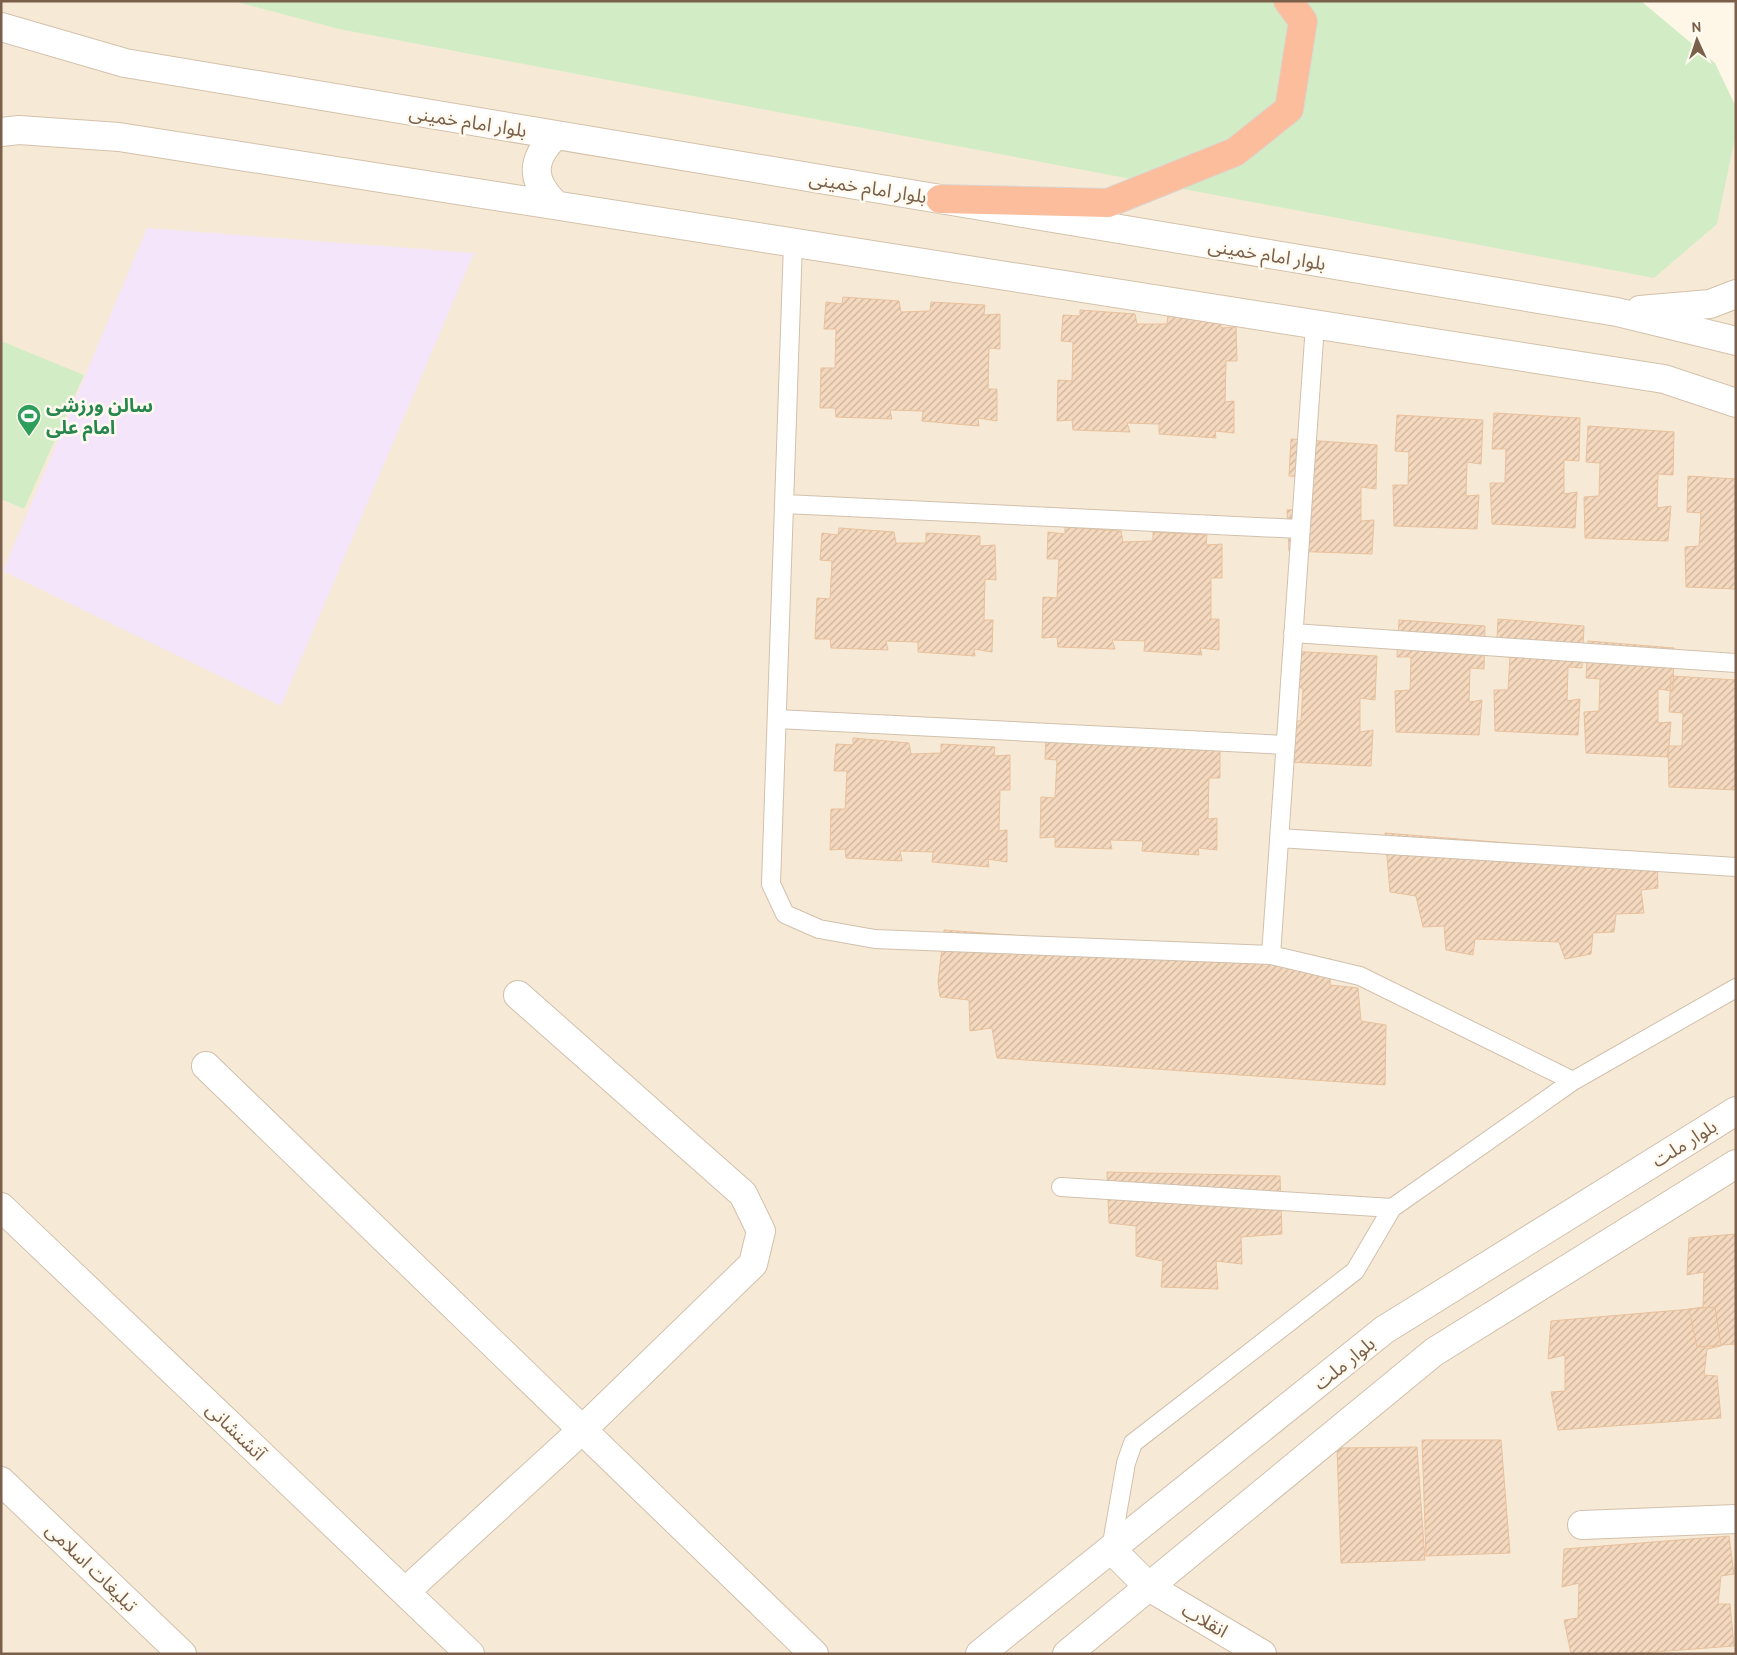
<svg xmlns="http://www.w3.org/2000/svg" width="1737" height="1655" font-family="Cabin,'Noto Sans Arabic',sans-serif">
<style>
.residential{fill:#f6ead6}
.education{fill:#f4e5fa}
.green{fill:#d2edc5}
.building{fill:url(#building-hatch);stroke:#e9c19d}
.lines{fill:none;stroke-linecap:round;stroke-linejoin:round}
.service-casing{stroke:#d1c0ac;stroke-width:20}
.minor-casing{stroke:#d1c0ac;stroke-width:30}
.tertiary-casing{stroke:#d1c0ac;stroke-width:30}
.secondary-casing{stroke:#d4c1aa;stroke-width:30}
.motorway-casing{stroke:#dcd5d0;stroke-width:30}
.service{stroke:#fff;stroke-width:18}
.minor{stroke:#fff;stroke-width:28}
.tertiary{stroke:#fff;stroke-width:28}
.secondary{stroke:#fff;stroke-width:28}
.motorway{stroke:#fbbd9c;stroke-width:28}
.labels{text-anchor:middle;stroke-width:5;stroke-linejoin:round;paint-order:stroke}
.street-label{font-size:19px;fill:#7a5f4a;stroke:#fffaf0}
.leisure-label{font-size:19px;font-weight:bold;fill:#27864d;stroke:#fffaf0;text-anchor:start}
</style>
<defs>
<pattern id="building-hatch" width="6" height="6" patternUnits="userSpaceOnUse" patternTransform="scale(1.25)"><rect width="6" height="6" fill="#f5d9be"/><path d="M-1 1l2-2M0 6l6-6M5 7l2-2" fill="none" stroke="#cbb39c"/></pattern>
</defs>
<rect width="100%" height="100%" fill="#fef7e8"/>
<path class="residential" d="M1,1h1534l201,117v1536h-1735z"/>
<path class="education" d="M147,228l327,25 -193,453 -278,-135z"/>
<path class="green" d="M233,1h1408l74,62 21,44v26l-19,91 -63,54 -1315,-249z
M1,341l83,34 -60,134 -23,-10z"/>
<path class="building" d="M843,297l56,4 2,11 29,-1 1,-9 54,3 -1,10 16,-1v35l-11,-1 -1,41h9v32l-19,-3 1,8 -57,-5 1,-10 -33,-1 2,9 -56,-2 -1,-9h-15l1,-40h14l1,-39h-12l2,-27 16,2z
M1080,310l55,4 2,10h30l1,-10 53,4v10l15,-1 1,34h-11l-1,41 9,-1v32l-19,-2 1,7 -57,-4v-10l-32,-1 3,9 -57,-2 -1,-10 -15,1 1,-41 14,1 1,-39 -12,-1 2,-26 17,1z
M1494,413l86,5 -1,43 -15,-1v34l13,-2 -2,36 -83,-4 -2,-41h15l1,-34h-14z
M1397,415l86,5 -2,44 -14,-2 -1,34 13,-1 -2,34 -83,-3 -1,-41h15l1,-33 -14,-1z
M1588,426l86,6 -1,43 -15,-1 -1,34 14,-2 -3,35 -83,-3 -1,-41 15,-1 1,-33 -14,-1z
M1291,439l86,6 -1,44 -15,-2v34l13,-1 -2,34 -83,-3 -2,-41 15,-1 1,-32 -14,-1z
M1688,476l48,3v110l-50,-2 -1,-40 14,-1 2,-33 -14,-1z
M1065,527l56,4 2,11 30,-1v-9l54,3 -1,10 16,-1v34h-11v41h8v31l-19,-2 2,7 -58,-4 1,-10 -33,-1 3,9 -57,-2 -1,-10 -15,1 1,-41 14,1 2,-39h-12l1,-27 17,2z
M839,528l55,4 2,11h30v-10l54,3v10l15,-1 1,35 -11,-1 -1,41h9l-1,32 -18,-3 1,7 -57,-4v-10l-32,-1 2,9 -57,-2 -1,-9h-15l2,-41 13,1 2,-38 -12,-1 2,-27 16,2z
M1498,619l86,7 -2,42 -14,-1 -1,34 13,-2 -2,36 -83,-4 -1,-41h14l2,-33 -14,-1z
M1399,620l86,6 -1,43 -14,-1 -1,34 13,-2 -3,35 -83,-3 -1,-41 15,-1 1,-33h-14z
M1588,641l86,7 -1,43 -15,-2v34l13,-1 -3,35 -82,-4 -2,-41 15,-1 1,-32 -14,-1z
M1290,651l87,5 -2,44 -15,-2v34l13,-2 -2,36 -83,-4 -2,-41h15l2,-33 -15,-1z
M1671,676l65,4v110l-67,-3 -1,-41h14l1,-33 -14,-1z
M1046,732l174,12v34h-11l-1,41 9,-1v32l-19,-2 1,7 -57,-4 1,-10 -33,-1 2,9 -57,-2v-10l-15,1 1,-41 14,1 2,-38 -12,-1z
M853,738l56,5 2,11 30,-1v-9l54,3 -1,9 16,-1v35h-10l-1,41 8,-1v32l-19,-3 1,8 -57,-5 1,-10 -33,-1 2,10 -56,-3 -1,-9 -15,1 1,-41h14l2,-38h-13l2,-27 17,1z
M1385,833l272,22 1,33 -17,2 3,23 -28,1 -2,18 -21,1 -2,21 -26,5 -6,-17 -84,-3 -2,16 -27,-5 -2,-24 -21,1 -7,-31 -26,-4z
M944,930l387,29 -1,26 28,3 3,33 25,4 -1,60 -388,-27 -5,-30 -22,3 -1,-31 -29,-3 -2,-15z
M1107,1172l173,4 2,58 -41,3 1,27 -26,-3 2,28 -57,-2 2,-26 -27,-5v-30l-27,-3z
M1736,1234v110l-39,3 -8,-38 14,-2 1,-35 -17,3 2,-37z
M1715,1307l6,39 -14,3 -3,26 13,1 4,42 -163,12 -7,-38 14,-1v-36l-17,4 3,-38z
M1422,1440h79l9,113 -84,3z
M1417,1447l8,113 -84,3 -4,-115z
M1729,1536l5,38 -13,2 -3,28h12l4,42 -107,8h-56l-7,-34 14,-2 1,-35 -17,4 2,-38z"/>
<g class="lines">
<defs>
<path id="service" d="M793,243l-22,641 14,30 34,15 56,10 396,16 89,21 213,105 163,-93
M785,504l514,25
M1293,633l443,30
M777,719l508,26
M1279,838l457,29
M1271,955l44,-630
M1061,1187l331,21 181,-127
M1111,1549l15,-86 7,-20 222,-172 37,-63"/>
<path id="minor" d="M206,1066l608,588
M1,1207l469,447
M1,1481l181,173
M1582,1525l154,-6
M1111,1549l38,38 113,67
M405,1592l177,-162 171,-166 8,-33 -18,-37 -225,-199"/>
<path id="tertiary" d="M980,1654l404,-324 352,-219
M1067,1654l367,-302 302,-188"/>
<path id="secondary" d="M1,27l124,36 1492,249 119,29
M1,132l18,-2 100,7 1545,242 72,24
M555,204c-25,-24 -24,-45 1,-69
M1640,310l70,-6 26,-10"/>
<path id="motorway" d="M940,199l168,4 127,-51 54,-43 14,-88 -15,-20"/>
</defs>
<use href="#service" class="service-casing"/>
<use href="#minor" class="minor-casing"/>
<use href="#tertiary" class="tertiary-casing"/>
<use href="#secondary" class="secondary-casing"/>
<use href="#motorway" class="motorway-casing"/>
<use href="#service" class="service"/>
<use href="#minor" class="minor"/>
<use href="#tertiary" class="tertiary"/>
<use href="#secondary" class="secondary"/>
<use href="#motorway" class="motorway"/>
</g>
<defs>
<symbol id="stadium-pin" viewBox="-11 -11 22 30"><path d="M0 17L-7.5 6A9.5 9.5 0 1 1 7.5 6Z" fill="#2e9e5b" stroke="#fffaf0"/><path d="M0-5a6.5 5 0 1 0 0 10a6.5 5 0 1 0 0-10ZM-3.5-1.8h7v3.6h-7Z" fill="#fff"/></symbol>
</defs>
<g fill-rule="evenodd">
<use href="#stadium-pin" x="15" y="402" width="28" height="38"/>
</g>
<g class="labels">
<g class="street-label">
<text transform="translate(468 121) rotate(9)" y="7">بلوار امام خمینی</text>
<text transform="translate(868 187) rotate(9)" y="7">بلوار امام خمینی</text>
<text transform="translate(1267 254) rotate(9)" y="7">بلوار امام خمینی</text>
<text transform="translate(1684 1143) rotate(-32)" y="7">بلوار ملت</text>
<text transform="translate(1344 1363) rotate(-39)" y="7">بلوار ملت</text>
<text transform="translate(236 1431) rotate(44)" y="7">آتشنشانی</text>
<text transform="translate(92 1567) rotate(44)" y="7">تبلیغات اسلامی</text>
<text transform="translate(1205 1620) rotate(30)" y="7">انقلاب</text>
</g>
<g class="leisure-label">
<text x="46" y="412">سالن ورزشی<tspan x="46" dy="22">امام علی</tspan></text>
</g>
</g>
<rect width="1737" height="1655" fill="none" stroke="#7a5f4a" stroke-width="5"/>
<g transform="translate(1697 40) rotate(357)" stroke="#fffaf0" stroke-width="4" paint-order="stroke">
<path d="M0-4L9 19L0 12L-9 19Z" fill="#7a5f4a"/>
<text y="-8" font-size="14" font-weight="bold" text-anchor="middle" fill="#7a5f4a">N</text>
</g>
</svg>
